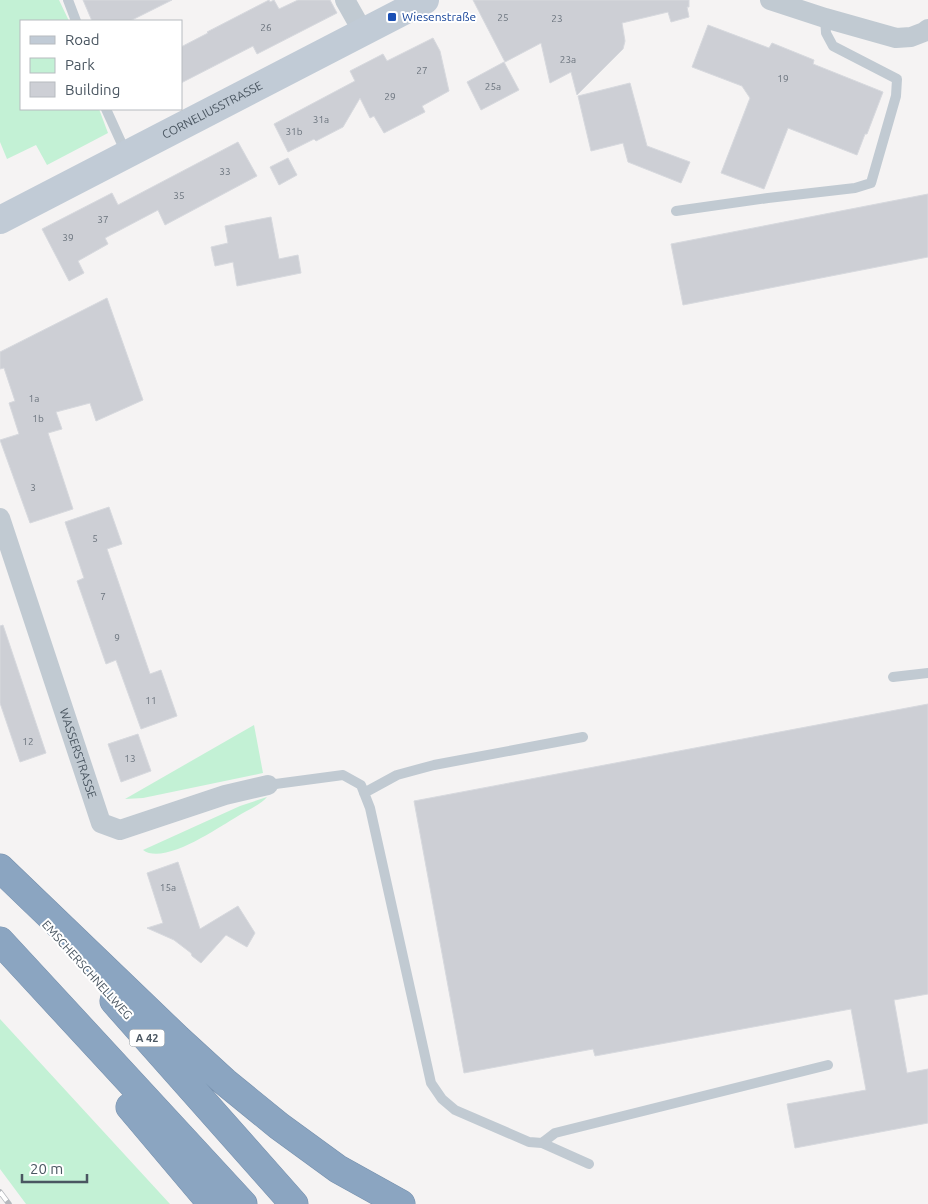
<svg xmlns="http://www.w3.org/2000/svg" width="928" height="1204" font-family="Ubuntu,sans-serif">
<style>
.green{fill:#c3f1d5}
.building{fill:#cdcfd5;stroke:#d7d9de}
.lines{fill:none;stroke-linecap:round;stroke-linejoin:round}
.motorway-casing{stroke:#7690ad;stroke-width:29}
.service{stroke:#c1cad2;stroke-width:10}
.minor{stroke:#c1cad2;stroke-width:20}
.secondary{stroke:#c1cbd6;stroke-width:28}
.motorway{stroke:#8ba5c1;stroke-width:28}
.rail-casing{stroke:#b5b8bd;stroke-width:5.5}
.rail{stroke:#fff;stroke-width:4;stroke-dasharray:11;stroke-linecap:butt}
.transit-dot{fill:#1a4fb4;stroke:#fff;stroke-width:2}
.labels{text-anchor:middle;stroke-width:4;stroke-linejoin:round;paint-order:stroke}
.number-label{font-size:10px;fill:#6b747e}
.shield{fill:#fff;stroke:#808990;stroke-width:1}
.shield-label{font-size:11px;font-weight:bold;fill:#4a5661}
.transit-label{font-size:12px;fill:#164399;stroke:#fff;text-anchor:start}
.street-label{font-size:12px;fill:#4a5661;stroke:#fff}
</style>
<rect width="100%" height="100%" fill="#f5f3f3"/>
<path class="green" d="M0,0h59l10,21h-48v88h78l9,24 -61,32 -11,-20 -29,14 -7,-17z
M254,725l9,48 -120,25 -18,1z
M267,797c-5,7 -20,13 -29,19 -19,11 -74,50 -95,34l97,-44z
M0,1019l170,185h-144l-26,-35z"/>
<path class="building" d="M83,0h89l-42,21h-38z
M269,0l1,2 4,-2 5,9 19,-9h32l7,13 -80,41 -4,-8 -72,37v-36l27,-14 -1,-1z
M473,0h216v7h-2l2,10 -18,5 -3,-10 -46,11 3,18 -2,8 -46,46 -6,-23 -21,11 -9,-40 -36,19z
M708,25l61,23 3,-5 42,17 -1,4 70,28 -16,42h-2l-8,21 -69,-27 -24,61 -43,-16 29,-75 -8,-12 -50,-19z
M433,38l7,13 9,40 -27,15 3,6 -41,21 -10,-17 -4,2 -10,-20 -17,29 -27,14 -2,-2 -26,13 -14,-28 81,-43 -5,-10 33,-17 4,7z
M504,62l15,28 -38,20 -14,-28z
M630,83l17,63 43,16 -9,21 -53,-21 -5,-19 -32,8 -13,-55z
M238,142l19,34 -92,49 -7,-15 -53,28 3,6 -30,17 6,12 -15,8 -27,-52 70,-36 6,12z
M288,158l9,17 -18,10 -9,-18z
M928,194v63l-245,48 -12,-61z
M271,217l8,42 19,-4 3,18 -64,13 -4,-24 -18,4 -4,-19 17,-4 -3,-17z
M107,298l36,102 -47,21 -6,-18 -34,9 6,17 -14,4 25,76 -43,14 -30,-83 19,-6 -10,-31 6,-2 -11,-33 -4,1v-17z
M109,507l13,37 -15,5 43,125 11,-4 16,46 -36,13 -25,-69 -10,4 -29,-83 7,-3 -19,-56z
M3,625l43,128 -26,9 -20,-59v-77z
M928,704v290l-34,6 13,73 21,-4v54l-133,25 -8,-44 79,-14 -15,-81 -256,47 -2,-7 -129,24 -50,-272z
M138,734l13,37 -30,11 -13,-38z
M178,862l22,67 38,-23 17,27 -8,14 -21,-12 -25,28 -9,-7 -1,-3 -17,-13 -27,-12 16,-5 -16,-50z"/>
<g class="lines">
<defs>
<path id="motorway" d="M0,868l178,171 47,43 54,44 59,43 63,35
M0,941l243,263
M114,1001l180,203
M130,1107l82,97"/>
</defs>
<use href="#motorway" class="motorway-casing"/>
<path class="service" d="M68,0l8,21
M106,109l20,44
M676,211l92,-13 87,-10 16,-5 25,-87 1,-17 -64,-33 -7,-13 -1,-15
M893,677l35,-4
M268,785l75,-10 18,10 9,23 61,275 11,16 13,11 74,32 13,1 47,21
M364,793l33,-18 37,-10 149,-28
M542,1143l13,-10 273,-68"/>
<g class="minor">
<path d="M345,0l18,32"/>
<path d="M770,0l55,18 71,20 15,-1 13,-5 4,-3"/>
<path id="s1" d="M0,518l101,305 19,7 105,-35 43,-10"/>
</g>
<path class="secondary" id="s2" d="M0,220l425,-220"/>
<use href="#motorway" class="motorway"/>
<defs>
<path id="rail" d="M0,1192l9,12"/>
</defs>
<use href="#rail" class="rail-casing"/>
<use href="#rail" class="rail"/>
</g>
<rect class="transit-dot" x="387" y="12" width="10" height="10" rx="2.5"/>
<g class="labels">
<g class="number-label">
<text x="503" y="21">25</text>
<text x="557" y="22">23</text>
<text x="266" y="31">26</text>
<text x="568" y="63">23a</text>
<text x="422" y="74">27</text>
<text x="783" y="82">19</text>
<text x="493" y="90">25a</text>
<text x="390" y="100">29</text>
<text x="321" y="123">31a</text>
<text x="294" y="135">31b</text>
<text x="225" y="175">33</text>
<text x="179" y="199">35</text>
<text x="103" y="223">37</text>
<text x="68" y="241">39</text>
<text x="34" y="402">1a</text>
<text x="38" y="422">1b</text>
<text x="33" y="491">3</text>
<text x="95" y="542">5</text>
<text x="103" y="600">7</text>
<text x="117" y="641">9</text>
<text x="151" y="704">11</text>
<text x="28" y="745">12</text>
<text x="130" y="762">13</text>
<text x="168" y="891">15a</text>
</g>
<rect class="shield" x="129.5" y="1029.5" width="35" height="17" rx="4"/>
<g class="shield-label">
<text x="147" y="1042">A 42</text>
</g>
<g class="transit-label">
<text x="402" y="21">Wiesenstraße</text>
</g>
<g class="street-label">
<text dy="4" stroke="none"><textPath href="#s2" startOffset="239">CORNELIUSSTRASSE</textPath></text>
<text dy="4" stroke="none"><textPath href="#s1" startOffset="248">WASSERSTRASSE</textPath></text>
<text transform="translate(87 970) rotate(48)" y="4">EMSCHERSCHNELLWEG</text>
</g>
</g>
<rect x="20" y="20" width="162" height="90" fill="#ffffff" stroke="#b7bbc0"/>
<rect x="30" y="36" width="25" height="8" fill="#c1cbd6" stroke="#b7bbc0"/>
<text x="65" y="45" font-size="15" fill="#4a5661">Road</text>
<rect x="30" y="58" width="25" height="15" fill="#c3f1d5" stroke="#b7bbc0"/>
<text x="65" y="70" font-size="15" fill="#4a5661">Park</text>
<rect x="30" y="82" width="25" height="15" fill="#cdcfd5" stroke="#b7bbc0"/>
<text x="65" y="95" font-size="15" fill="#4a5661">Building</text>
<path d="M22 1174v8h65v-8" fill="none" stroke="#4a5661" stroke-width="2.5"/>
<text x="30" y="1174" font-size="15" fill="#4a5661" stroke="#ffffff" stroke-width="4" paint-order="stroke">20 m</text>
</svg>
